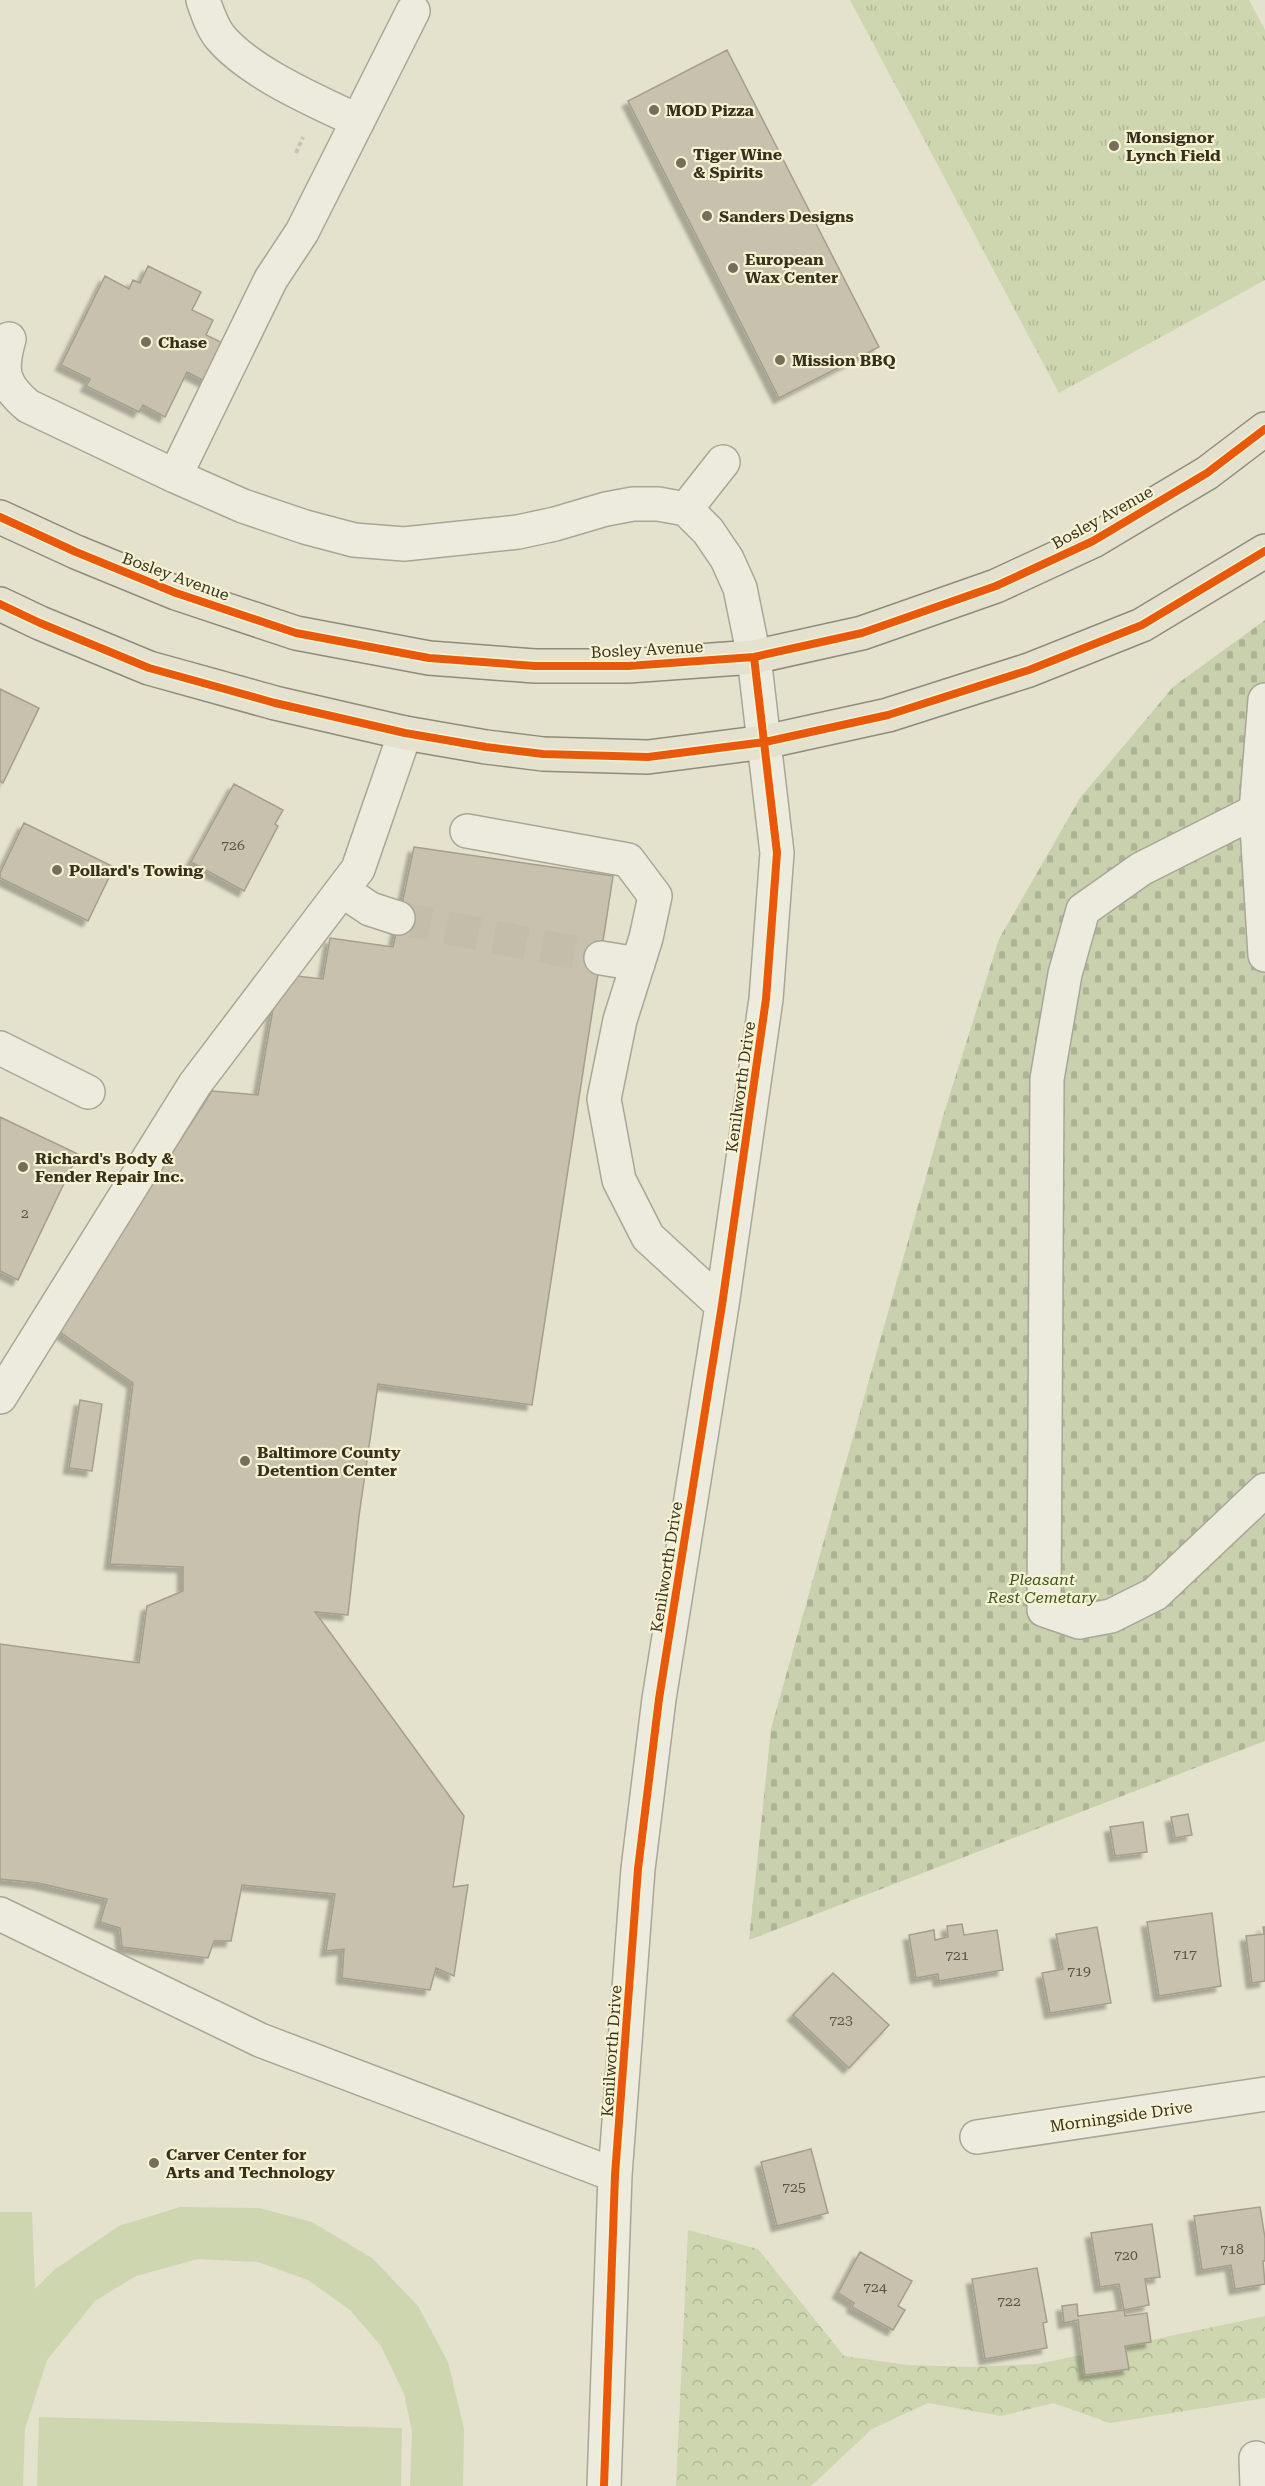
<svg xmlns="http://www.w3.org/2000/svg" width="1265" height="2486" font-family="'Roboto Serif',serif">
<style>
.green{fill:#cdd6ae}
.forest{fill:url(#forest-crowns)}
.cemetery{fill:url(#cemetery-stones)}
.park{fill:url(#park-tufts)}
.building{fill:#c8c1ad;stroke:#a49e8c;stroke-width:1.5;filter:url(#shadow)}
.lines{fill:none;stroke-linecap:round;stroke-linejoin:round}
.minor-tunnel{stroke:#c2bea9;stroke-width:33;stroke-dasharray:33 16;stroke-linecap:butt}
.minor-casing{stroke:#a9a696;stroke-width:36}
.major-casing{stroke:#8f8b7c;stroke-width:36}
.path{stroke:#c5c3b5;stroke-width:4;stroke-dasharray:4.5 3;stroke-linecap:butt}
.minor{stroke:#ecebde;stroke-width:33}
.major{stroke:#e4e2cf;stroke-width:33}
.cycleway-casing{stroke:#f6f3d2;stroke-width:11}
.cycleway{stroke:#e8590c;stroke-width:8}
.poi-dot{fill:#746e5b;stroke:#f6f3d2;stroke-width:2}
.labels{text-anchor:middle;stroke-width:4.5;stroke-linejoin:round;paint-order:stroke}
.number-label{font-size:14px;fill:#5c5442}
.poi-label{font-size:16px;font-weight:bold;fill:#38301e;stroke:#f6f3d2;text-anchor:start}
.street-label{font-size:16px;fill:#38301e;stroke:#f6f3d2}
.park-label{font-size:16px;font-style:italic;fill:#3e5524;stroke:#f6f3d2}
</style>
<defs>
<pattern id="forest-crowns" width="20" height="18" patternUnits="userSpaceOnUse" patternTransform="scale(1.5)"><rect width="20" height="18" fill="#cdd6ae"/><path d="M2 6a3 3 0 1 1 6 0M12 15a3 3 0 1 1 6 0" fill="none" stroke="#b1b895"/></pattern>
<pattern id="cemetery-stones" width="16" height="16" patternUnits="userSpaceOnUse" patternTransform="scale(1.5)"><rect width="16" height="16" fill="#c9d0ae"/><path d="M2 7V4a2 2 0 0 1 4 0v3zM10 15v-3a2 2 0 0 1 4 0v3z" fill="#adb395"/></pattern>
<pattern id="park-tufts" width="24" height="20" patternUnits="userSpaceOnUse" patternTransform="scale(1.5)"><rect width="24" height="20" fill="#cdd6ae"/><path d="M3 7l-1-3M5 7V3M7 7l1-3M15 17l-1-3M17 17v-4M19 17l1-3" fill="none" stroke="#b1b895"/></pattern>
<filter id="shadow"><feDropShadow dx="-5.5" dy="5.5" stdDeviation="1.5" flood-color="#0004"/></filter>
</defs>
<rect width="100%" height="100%" fill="#e4e2cc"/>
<path class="green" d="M180,2207l79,1 53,14 60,36 46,48 30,56 16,67 -1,57h-53l2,-55 -8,-37 -23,-48 -31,-36 -42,-30 -50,-18 -60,-3 -62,17 -41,25 -48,59 -22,69 -2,57h-23v-274h32l3,77 19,-19 65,-44z
M39,2417l363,11 -1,58h-364z"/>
<path class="forest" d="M688,2230l70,19 86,107 63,9 65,2 66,-3 227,-48v82l-155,25 -57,-20 -52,13 -73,-13 -56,26 -61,57h-135z"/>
<path class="cemetery" d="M1265,620v1121l-516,199 22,-211 173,-616 55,-174 81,-141 93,-111z"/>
<path class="park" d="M850,0h399l16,30v250l-206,113z"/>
<path class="building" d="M727,50l152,297 -100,51 -151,-297z
M148,266l53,26 -9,18 21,10 -7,15 27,13 -19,38 -27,-14 -22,45 -22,-12 -4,7 -53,-26 4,-7 -29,-14 44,-89 24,13 4,-9 7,3z
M0,689l39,19 -36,75 -3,-2z
M234,784l49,26 -8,14 3,2 -34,65 -53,-29z
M24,823l90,44 -26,54 -88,-43v-5z
M414,847l199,29 -81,529 -154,-21 -19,132 -11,99 -33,-3 149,204 -11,71 15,-2 -14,91 -18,-8 -6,22 -88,-12 2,-29 -18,2 9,-57 -93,-9 -11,56h-17l-6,17 -86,-11 -2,-19 -20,-6 7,-23 -69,-16 -38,-4v-235l139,19 8,-57 36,-15v-24l-73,-3 23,-181 -76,-53 155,-239 46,4 21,-121 44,5 7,-41 63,9z
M0,1117l78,37 -60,126 -18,-9z
M80,1400l22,4 -10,67 -23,-3z
M1188,1814l4,21 -17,3 -4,-21z
M1143,1822l4,30 -32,4 -5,-29z
M1212,1913l9,73 -62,10 -12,-74z
M962,1924l2,11 33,-5 6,40 -64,11 -1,-7 -22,4 -7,-43 25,-5 1,10 13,-3 -1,-11z
M1097,1927l14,76 -61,10 -8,-40 21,-4 -7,-35z
M1263,1927h2v54l-13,2 -6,-47 18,-2z
M833,1973l56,52 -40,43 -56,-53z
M811,2149l17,64 -51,13 -16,-64z
M1260,2207l5,31v23h-2l2,23 -30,5 -4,-24 -29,5 -8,-54z
M1152,2224l8,53 -15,2 4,26 -25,5 -5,-26 -19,3 -9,-54z
M860,2252l52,29 -14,25 7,4 -12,20 -41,-23 2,-4 -16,-10z
M1037,2268l10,54 -4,1 4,25 -62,11 -13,-80z
M1077,2304l1,12 46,-6 1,6 22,-3 4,29 -26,4 4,23 -44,6 -7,-55 -14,3 -2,-17z"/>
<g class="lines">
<path class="minor-tunnel" d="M398,918l203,40"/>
<defs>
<path id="minor" d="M203,0c4,12 9,27 17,37 30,36 96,64 138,84
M9,339c-9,32 -7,45 19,67l147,70 96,-197 31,-47 111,-221
M175,476l68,30 62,21 49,13 50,4 114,-12 37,-8 51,-15 27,-5h25l28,5 22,22 19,28 13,29 14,69 23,196 -11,146 -44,306 -63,394 -21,170 -23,306 -11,311
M686,509l37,-47
M1265,700l-9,111 9,144
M1256,811l-115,58 -58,41 -18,64 -18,105 -3,531 35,12 32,-6 44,-22 110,-104
M467,831l161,29 27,36 -9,42 -26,82 -16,79 15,81 29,57 74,68
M342,890l28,19 28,9
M601,958l37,6
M0,1048l88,44
M0,1397l195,-313 163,-215 47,-136
M0,1914l260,126 355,135
M977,2137l288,-43
M1256,2458l1,28"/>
<path id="major" d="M0,517l76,35 100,41 120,40 133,25 106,8h93l126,-9 108,-24 134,-47 97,-45 114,-68 58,-44
M0,604l40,19 109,45 126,35 130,30 81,14 57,7 105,3 117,-15 123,-27 141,-45 113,-45 123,-74"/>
</defs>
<use href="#minor" class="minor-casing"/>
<use href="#major" class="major-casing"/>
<path class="path" d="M296,153l7,-16"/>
<use href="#minor" class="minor"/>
<use href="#major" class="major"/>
<defs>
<path id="cycleway" d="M0,517l76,35 100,41 120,40 133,25 106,8h93l126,-9 108,-24 134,-47 97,-45 114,-68 58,-44
M0,604l40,19 109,45 126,35 130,30 81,14 57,7 105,3 117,-15 123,-27 141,-45 113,-45 123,-74
M604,2486l11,-311 23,-306 21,-170 63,-394 44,-306 11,-146 -23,-196"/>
</defs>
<use href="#cycleway" class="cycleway-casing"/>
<use href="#cycleway" class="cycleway"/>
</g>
<g class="poi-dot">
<circle cx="654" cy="110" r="6"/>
<circle cx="1114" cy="146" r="6"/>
<circle cx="681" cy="163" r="6"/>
<circle cx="707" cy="216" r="6"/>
<circle cx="733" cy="268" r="6"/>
<circle cx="146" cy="342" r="6"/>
<circle cx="780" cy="360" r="6"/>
<circle cx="57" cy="870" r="6"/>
<circle cx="23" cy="1167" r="6"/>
<circle cx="245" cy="1461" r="6"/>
<circle cx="154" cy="2163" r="6"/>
</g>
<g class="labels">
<g class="number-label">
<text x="233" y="850">726</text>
<text x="25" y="1218">2</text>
<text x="1185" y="1959">717</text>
<text x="957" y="1960">721</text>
<text x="1079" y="1976">719</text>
<text x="841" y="2025">723</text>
<text x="794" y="2192">725</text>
<text x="1232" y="2254">718</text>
<text x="1126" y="2260">720</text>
<text x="875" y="2292">724</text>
<text x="1009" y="2306">722</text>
</g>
<g class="poi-label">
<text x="666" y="116">MOD Pizza</text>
<text x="1126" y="143">Monsignor<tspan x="1126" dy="18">Lynch Field</tspan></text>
<text x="693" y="160">Tiger Wine<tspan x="693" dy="18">&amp; Spirits</tspan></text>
<text x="719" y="222">Sanders Designs</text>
<text x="745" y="265">European<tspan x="745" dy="18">Wax Center</tspan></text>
<text x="158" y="348">Chase</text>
<text x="792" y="366">Mission BBQ</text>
<text x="69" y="876">Pollard's Towing</text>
<text x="35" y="1164">Richard's Body &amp;<tspan x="35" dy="18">Fender Repair Inc.</tspan></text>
<text x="257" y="1458">Baltimore County<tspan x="257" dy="18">Detention Center</tspan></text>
<text x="166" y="2160">Carver Center for<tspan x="166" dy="18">Arts and Technology</tspan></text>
</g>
<g class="street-label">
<text transform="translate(1102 517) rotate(-29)" y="6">Bosley Avenue</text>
<text transform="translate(176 576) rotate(20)" y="6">Bosley Avenue</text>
<text transform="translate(647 649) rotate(-3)" y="6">Bosley Avenue</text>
<text transform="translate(740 1087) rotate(-82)" y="6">Kenilworth Drive</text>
<text transform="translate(666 1567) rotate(-81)" y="6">Kenilworth Drive</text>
<text transform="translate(611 2051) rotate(-86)" y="6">Kenilworth Drive</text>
<text transform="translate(1121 2116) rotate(-8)" y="6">Morningside Drive</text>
</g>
<g class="park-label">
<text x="1042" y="1585">Pleasant<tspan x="1042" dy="18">Rest Cemetary</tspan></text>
</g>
</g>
</svg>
